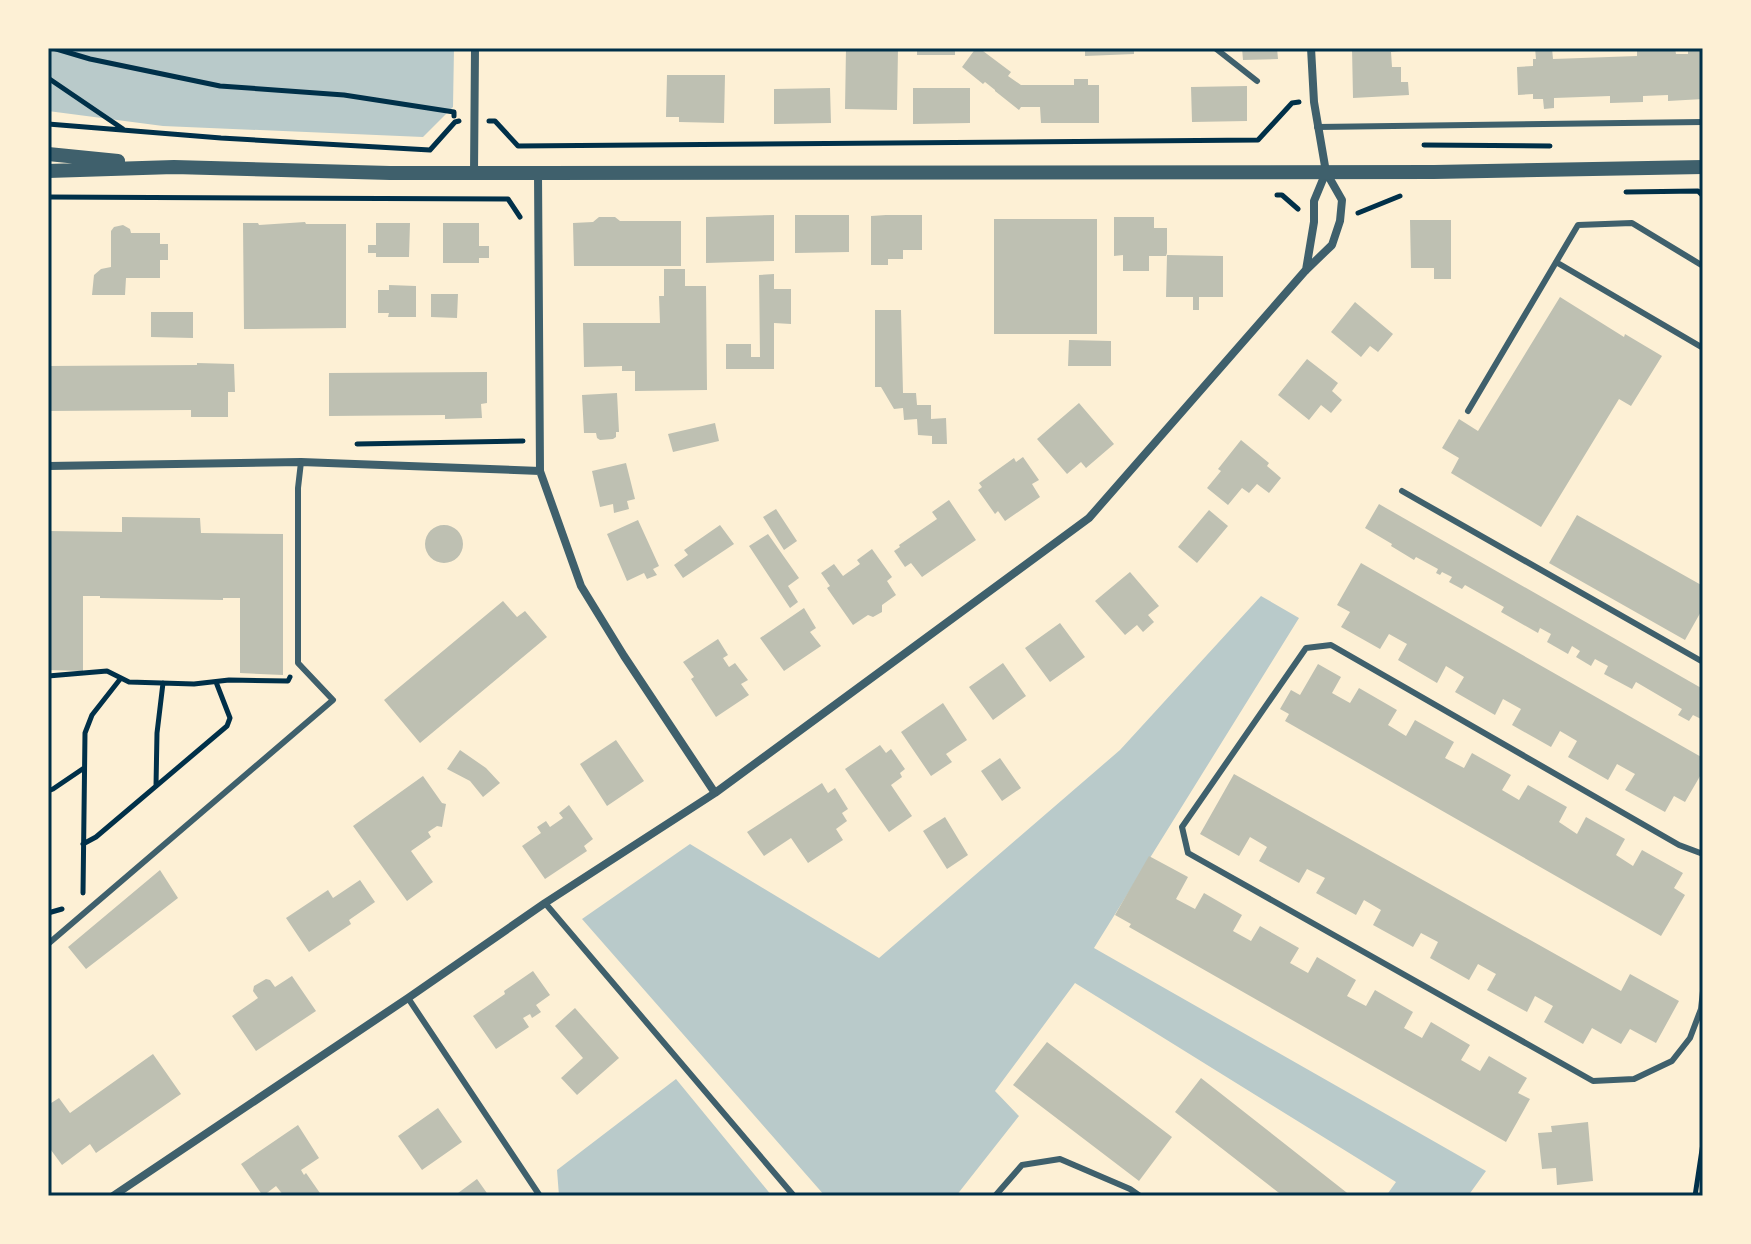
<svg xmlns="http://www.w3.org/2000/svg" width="1751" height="1244" font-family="Helvetica,sans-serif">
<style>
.green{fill:#b9caca}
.building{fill:#bec0b2}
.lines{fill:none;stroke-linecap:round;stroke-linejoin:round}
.path{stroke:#003049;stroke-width:5}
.service{stroke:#3f606c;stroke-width:6}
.minor{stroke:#3f606c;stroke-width:8}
.tertiary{stroke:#3f606c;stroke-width:14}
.neatline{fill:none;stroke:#003049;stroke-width:3}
</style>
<rect width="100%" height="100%" fill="#fdf0d5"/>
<path class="green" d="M48,48h406l-1,59 -30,30 -260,-11 -115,-15z
M1261,596l38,22 -205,330 392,223 -18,25h-82l10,-14 -321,-199 -80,108 24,25 -63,80h-131l-243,-277 108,-75 189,114 241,-208z
M676,1079l96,117h-213l-2,-26z"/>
<path class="building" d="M846,48h52l-1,62 -52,-1z
M917,48h38v7h-38z
M976,48h3l32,24 -3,4 13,9h53v-6h14v6h11v38h-58l-1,-16h-19l-2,3 -24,-19v-1l-10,-8 -2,2 -21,-17z
M1085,48h49v6l-49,2z
M1242,48h35l1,11 -35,1z
M1352,48h49v3l-10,1 1,15h9v15h7l1,13 -56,3z
M1535,48h17l1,11 84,-3v-8h38l1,6h12v-6h15v51l-35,2v-6l-25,1v6l-33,1v-7l-56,2v10l-10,1 -1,-10h-10v-5l-15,1 -1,-28 16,-1v-7h3z
M667,75h58l-1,48 -45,-1v-5h-13z
M1247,86v35l-55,1 -1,-35z
M830,88l1,35 -57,1v-35z
M913,88h57v35l-57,1z
M774,215v46l-68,2v-46z
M795,215h54v37l-54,1z
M886,215h36v35h-19v9h-15v6h-17v-49z
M599,217h16l5,4h61v45h-107l-1,-43 20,-1z
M1114,217h40v11h13v25l-1,3h-17v15h-26v-16l-9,1z
M994,219h103v115h-103z
M1410,220h41v59h-17v-11h-23z
M305,222l1,2h40v104l-102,1 -1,-106h15l1,2z
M376,223h34l-1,34h-33v-4h-8v-8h8z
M443,223h36v23h10v12h-10v5h-36z
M123,225l7,4 1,4h29v11h8v16h-8v18h-34l-1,17h-33l2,-20 7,-6 10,-2v-36l3,-4z
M1167,255l56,1v41h-24v13h-6v-13h-27z
M664,269h21v17h21l1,104 -72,1v-20h-13v-5l-38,1 -1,-44h77l-1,-27h5z
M774,274v15h17v35l-17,-1v46h-48v-25h25v13h9l-1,-82z
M389,285l27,1v31h-28l1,-4h-11v-23h11z
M431,294h27l-1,24 -26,-1z
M1560,297l64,40 1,-3 37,22 -31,50 -12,-7 -78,128 -90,-54 8,-15 -17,-10 17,-29 19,12z
M1355,302l38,32 -15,18 -8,-6 -9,11 -30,-25z
M875,310h26l2,83h13l1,12h14v14l15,-1 1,26h-15v-8l-14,-1 -1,-16 -13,1 -1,-12 -9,1 -13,-22h-6z
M151,312h42v26l-42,-1z
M1069,340l42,1v25h-43z
M1307,359l31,24 -6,8 10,9 -11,13 -10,-8 -12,15 -31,-25z
M197,363l37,1 1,28h-7v25h-37v-7l-143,1v-45l149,-1z
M487,372v31l-6,1 1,14 -37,1v-4l-116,1v-43z
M617,393l2,39h-3v5l-3,2 -13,1 -3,-2 -1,-5h-12l-2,-38z
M1079,403l35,41 -28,24 -5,-6 -14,12 -30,-35z
M715,423l4,18 -46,11 -5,-18z
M1241,440l28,23 -2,3 14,12 -12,15 -12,-9 -8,9 -7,-5 -14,17 -21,-17 14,-17 -3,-2z
M1023,457l16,23 -7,4 8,13 -35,24 -7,-10 -3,3 -17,-24 4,-3 -3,-4 35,-25 2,4z
M626,463l9,36 -8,2 2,8 -15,4 -1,-9 -13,3 -8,-36z
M949,500l27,40 -54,37 -11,-14 -6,4 -11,-16 6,-4 -1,-2 38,-26 -5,-7z
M1379,504l324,185v26l-2,4 -8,-4 -4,6 -11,-6 4,-6 -46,-27 -4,7 -28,-15 4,-8 -13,-7 -4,7 -15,-9 4,-6 -8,-5 -4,8 -21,-12 4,-8 -11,-6 -2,5 -37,-21 3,-5 -39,-22 -3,4 -13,-7 3,-5 -10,-5 -2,3 -4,-2 2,-4 -22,-12 -2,3 -23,-14 1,-2 -27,-16z
M776,509l21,32 -13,9 -21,-33z
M1209,510l19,16 -31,37 -19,-16z
M1577,515l126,71v22l-18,32 -136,-77z
M122,517l78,1 1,15 82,1v141l-43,-2v-75h-17v2l-123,-2v-2h-17v75l-35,-1v-139l74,1z
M638,520l21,46 -6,3 4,6 -10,4 -3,-6 -17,8 -20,-47z
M720,525l14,19 -51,34 -9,-13 14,-10 -4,-5z
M425 544a19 19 0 1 1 38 0a19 19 0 1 1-38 0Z
M768,534l31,44 -11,8 10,16 -8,6 -41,-62z
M872,549l20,28 -5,4 9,14 -14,10v7l-9,5 -5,-2 -15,10 -26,-37 3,-2 -9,-13 13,-9 9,12 17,-12 -3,-4z
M1361,563l342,195v13l-18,31 -11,-6 -9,16 -40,-22 10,-16 -18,-10 -9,16 -40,-23 9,-16 -17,-10 -9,16 -39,-22 9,-16 -18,-10 -8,16 -40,-23 9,-15 -18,-11 -9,17 -39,-23 9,-16 -18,-10 -9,15 -39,-22 9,-15 -13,-7z
M1130,572l29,34 -11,9 6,7 -11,10 -6,-7 -12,10 -30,-34z
M503,601l14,16 8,-6 22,26 -127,106 -36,-43z
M804,608l12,20 -6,4 11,14 -37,25 -24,-33z
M1060,623l25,34 -35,25 -25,-34z
M718,639l10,16 -5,3 6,9 6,-4 13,17 -7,4 8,11 -33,22 -25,-38 3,-2 -11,-15z
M1003,663l23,33 -33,24 -24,-33z
M1318,664l23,13 -9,16 18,10 9,-15 38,22 -9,15 18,11 9,-16 39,22 -9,16 19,10 8,-15 39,22 -9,15 17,10 9,-15 39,22 -8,15 18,12 9,-17 39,22 -9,16 17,11 9,-16 41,23 -9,15 11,7 -24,41 -376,-215 4,-7 -9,-5 11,-19 9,5z
M943,703l24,37 -21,14 6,8 -21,14 -30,-44z
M616,740l28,41 -37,25 -27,-42z
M880,745l6,8 5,-4 14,20 -5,4 2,4 -11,8 21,31 -23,16 -44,-63z
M460,750l26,18 14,15 -17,14 -13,-16 -23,-12z
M1000,758l21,30 -19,13 -21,-30z
M1234,774l387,217 9,-17 49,27 -23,42 -26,-14 -9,15 -29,-16 -9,16 -39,-22 9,-16 -18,-10 -8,16 -40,-22 9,-16 -18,-10 -9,16 -39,-22 8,-16 -17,-9 -8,14 -40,-22 8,-15 -17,-10 -8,15 -40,-22 9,-15 -18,-9 -8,14 -40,-22 8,-14 -17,-10 -11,19 -39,-22z
M423,776l19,27 4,1 -4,23 -5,-1 -9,6 3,5 -20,14 22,31 -26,19 -54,-75z
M822,783l6,10 7,-5 13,21 -6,4 5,8 -11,8 7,11 -35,23 -17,-25 -27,18 -17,-24z
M569,805l24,34 -9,7 3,5 -42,28 -23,-33 19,-13 -4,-6 9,-6 4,6 13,-9 -4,-5z
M945,817l23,38 -21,14 -24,-38z
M1149,856l39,21 -12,22 19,10 9,-16 38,22 -9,16 18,10 9,-15 39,22 -9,15 18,10 9,-16 39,23 -9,16 19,10 9,-16 38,22 -9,16 18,10 9,-16 39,23 -9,15 19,11 9,-15 38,22 -9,15 12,6 -24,43 -377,-215 2,-3 -16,-9z
M160,870l18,28 -92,71 -18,-22z
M360,880l15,22 -26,18 2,4 -42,28 -23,-34 42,-28 5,8z
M533,971l17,24 -14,10 5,7 -9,6 -2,-4 -7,4 6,9 -33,22 -23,-33 32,-22 -1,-3z
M292,976l24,35 -60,40 -24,-35 26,-18 -5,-7 1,-5 12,-7 4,1 5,7z
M575,1008l44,50 -42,37 -16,-17 22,-20 -28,-32z
M1047,1042l125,95 -33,44 -126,-96z
M153,1054l28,40 -85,59 -6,-9 -28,21 -14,-19v-41l11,-7 11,15z
M1201,1078l150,118h-68l-108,-84z
M438,1108l24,34 -40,28 -24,-34z
M1588,1122l5,59 -36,4 -1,-17 -14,1 -4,-36 14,-1 -1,-6z
M298,1125l21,33 -18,12 3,5 2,-2 16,23h-38l-8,-10 -13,10 -22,-32z
M477,1179l12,17h-35z"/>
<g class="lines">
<path class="path" d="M53,48l37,11 130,27 124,9 110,17v4
M48,78l75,51
M489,121h6l23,25 740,-6 34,-37 7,-1
M48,124l173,14 209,12 25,-28 4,-1
M1424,145l126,1
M1626,192l72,-1 5,5
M1277,195h5l16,14
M48,197l460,2 12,18
M1358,213l42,-17
M357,444l166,-3
M48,676l59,-5 22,11 65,2 35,-4 59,1 2,-4
M156,786l1,-53 6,-50
M48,791l5,-2 31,-21
M83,844l13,-7 131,-111 3,-8 -14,-36
M83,893l2,-160 7,-18 29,-37
M48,913l14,-4
M1695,1196l8,-53"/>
<path class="service" d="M1215,48l42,33
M1317,127l386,-5
M1556,262l147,86
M1468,411l110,-186 54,-2 71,43
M1402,491l301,171
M1703,854l-24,-9 -348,-200 -25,3 -124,179 6,26 405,228 41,-2 38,-18 18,-23 11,-29 2,-18
M545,903l249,293
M48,944l285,-244 -35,-37v-175l3,-26
M408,998l132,198
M995,1196l27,-31 38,-6 70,30 10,7"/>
<path class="minor" d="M474,173l1,-125
M538,173l2,298 41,115 43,70 91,137
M1306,270l8,-48v-21l12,-29
M48,466l253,-4 239,9
M113,1196l295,-198 137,-95 170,-110 374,-275 216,-247 27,-26 8,-24 2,-21 -16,-28 -12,-70 -3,-54"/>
<path class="tertiary" d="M48,154l70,7
M48,171l126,-4 216,6h148l896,-1 269,-5"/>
</g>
<rect width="1751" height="1244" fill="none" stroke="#fdf0d5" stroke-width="100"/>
<rect x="50" y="50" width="1651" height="1144" class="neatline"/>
</svg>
